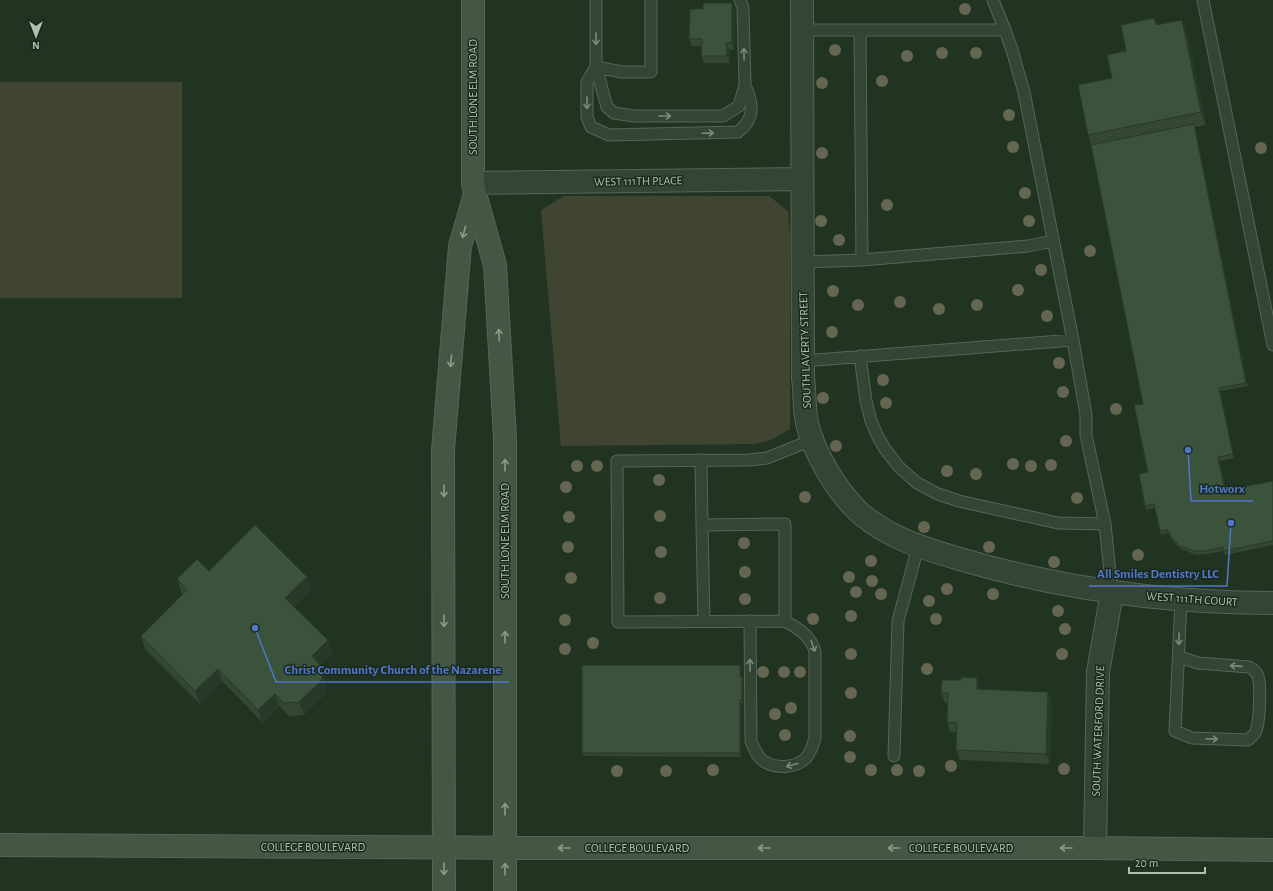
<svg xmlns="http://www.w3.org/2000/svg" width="1273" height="891" font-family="'Alegreya Sans',sans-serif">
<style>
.green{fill:#3f4531}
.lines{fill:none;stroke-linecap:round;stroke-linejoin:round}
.lane-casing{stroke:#556656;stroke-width:13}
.street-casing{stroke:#556656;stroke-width:24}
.secondary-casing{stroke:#556656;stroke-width:24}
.lane{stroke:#354535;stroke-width:11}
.street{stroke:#354535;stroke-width:22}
.secondary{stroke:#435744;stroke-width:22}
.tree{fill:#646651}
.wall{fill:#334733}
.shaded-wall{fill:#293929}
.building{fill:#3b523b;stroke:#293929}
.oneway{stroke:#788a79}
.oneway2{stroke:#899d8a}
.labels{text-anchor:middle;stroke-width:3;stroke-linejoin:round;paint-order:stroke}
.street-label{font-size:12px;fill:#afc2b0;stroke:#1a291b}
.leader{fill:none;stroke:#5077ca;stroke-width:1.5}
.callout-dot{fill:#5077ca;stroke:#1a291b;stroke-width:1.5}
.callout-label{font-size:13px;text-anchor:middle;font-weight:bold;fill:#5077ca;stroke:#1a291b;stroke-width:3;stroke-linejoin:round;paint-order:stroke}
</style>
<rect width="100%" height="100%" fill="#213422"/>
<path class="green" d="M0,82h182v216h-182z
M564,196h205l19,15 2,26v192l-17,10 -17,5 -195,2 -20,-236z"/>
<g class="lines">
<defs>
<path id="lane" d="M596,0v67l11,40 7,6 20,3h89l16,-10 6,-21 -2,-77 -3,-8
M651,0v72h-29l-26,-5 -9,15v35l4,10 18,8 129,-3c18,-14 15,-28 7,-47
M993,0l12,30
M1203,0l70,345
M801,30h204l7,20 12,42 49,248 13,75v20l19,89 7,68
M860,30l2,230
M803,262l59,-2 166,-14 25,-5
M860,356l6,45 5,20 6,14 8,14 14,18 18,16 21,11 21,7 99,22 47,1
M803,361l270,-21
M701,460l1,65 83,-1v97l-167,1 -1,-161 133,-1 17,-2 45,-18
M702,525l2,96
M750,621l1,120c3,7 5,14 11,19 12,9 33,9 44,-2 5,-6 7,-13 9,-20v-87c-5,-16 -16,-22 -30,-30
M1179,657l19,6 51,4c4,2 7,4 9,9 3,10 2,48 -3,57 -2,3 -5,5 -7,7l-56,-2 -17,-7 6,-131
M894,756l4,-135 20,-74"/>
<path id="street" d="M802,0l1,378c2,14 1,31 4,45 7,30 30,69 53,90 30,26 66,36 103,47 100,29 206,43 310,43
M473,183l329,-4
M1095,848l3,-176 14,-80"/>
<path id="secondary" d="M473,0v183l2,11 20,71 10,173v453
M0,845l553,3h542l178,2
M444,891l-1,-441 17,-204 15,-52"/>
</defs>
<use href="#lane" class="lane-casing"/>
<use href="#street" class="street-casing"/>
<use href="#secondary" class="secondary-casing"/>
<use href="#lane" class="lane"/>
<use href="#street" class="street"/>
<use href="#secondary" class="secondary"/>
</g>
<g class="tree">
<circle cx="965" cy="9" r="6"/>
<circle cx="835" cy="50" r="6"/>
<circle cx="942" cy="53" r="6"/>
<circle cx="976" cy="53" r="6"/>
<circle cx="907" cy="56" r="6"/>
<circle cx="882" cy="81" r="6"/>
<circle cx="822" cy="83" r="6"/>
<circle cx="1009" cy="115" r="6"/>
<circle cx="1013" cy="147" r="6"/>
<circle cx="1261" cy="148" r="6"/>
<circle cx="822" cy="153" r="6"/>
<circle cx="1025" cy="193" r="6"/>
<circle cx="887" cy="205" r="6"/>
<circle cx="821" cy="221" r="6"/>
<circle cx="1029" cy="221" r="6"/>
<circle cx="839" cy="240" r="6"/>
<circle cx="1090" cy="251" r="6"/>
<circle cx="1041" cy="270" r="6"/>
<circle cx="1018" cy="290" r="6"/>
<circle cx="833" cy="291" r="6"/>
<circle cx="900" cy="302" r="6"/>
<circle cx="858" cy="305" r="6"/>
<circle cx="977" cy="305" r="6"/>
<circle cx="939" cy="309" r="6"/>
<circle cx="1047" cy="316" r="6"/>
<circle cx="832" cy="332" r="6"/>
<circle cx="1059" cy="363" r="6"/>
<circle cx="883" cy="380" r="6"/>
<circle cx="1063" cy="392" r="6"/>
<circle cx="823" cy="398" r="6"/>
<circle cx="886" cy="403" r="6"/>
<circle cx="1116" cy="409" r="6"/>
<circle cx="1066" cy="441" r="6"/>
<circle cx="836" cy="446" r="6"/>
<circle cx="1013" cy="464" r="6"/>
<circle cx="1051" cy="465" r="6"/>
<circle cx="577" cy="466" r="6"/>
<circle cx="597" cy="466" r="6"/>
<circle cx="1031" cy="466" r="6"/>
<circle cx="947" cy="471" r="6"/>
<circle cx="976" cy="474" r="6"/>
<circle cx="659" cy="480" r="6"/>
<circle cx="566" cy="487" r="6"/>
<circle cx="805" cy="497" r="6"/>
<circle cx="1077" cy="498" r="6"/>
<circle cx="660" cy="516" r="6"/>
<circle cx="569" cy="517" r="6"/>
<circle cx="924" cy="527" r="6"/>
<circle cx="744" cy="543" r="6"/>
<circle cx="568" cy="547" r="6"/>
<circle cx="989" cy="547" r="6"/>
<circle cx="661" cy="552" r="6"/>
<circle cx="1138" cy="555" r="6"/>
<circle cx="871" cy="561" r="6"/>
<circle cx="1054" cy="562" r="6"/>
<circle cx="745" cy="572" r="6"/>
<circle cx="849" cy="577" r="6"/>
<circle cx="571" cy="578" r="6"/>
<circle cx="872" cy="581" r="6"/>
<circle cx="947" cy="589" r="6"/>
<circle cx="856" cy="592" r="6"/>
<circle cx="881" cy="594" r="6"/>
<circle cx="993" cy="594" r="6"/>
<circle cx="660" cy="598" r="6"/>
<circle cx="745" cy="599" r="6"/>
<circle cx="929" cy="601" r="6"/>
<circle cx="1058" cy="611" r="6"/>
<circle cx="851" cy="616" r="6"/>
<circle cx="813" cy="619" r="6"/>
<circle cx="936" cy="619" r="6"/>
<circle cx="565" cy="620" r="6"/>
<circle cx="1065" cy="629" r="6"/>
<circle cx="593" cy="643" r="6"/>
<circle cx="565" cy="649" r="6"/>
<circle cx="851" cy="654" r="6"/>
<circle cx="1062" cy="654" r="6"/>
<circle cx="927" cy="669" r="6"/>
<circle cx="763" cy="672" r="6"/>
<circle cx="784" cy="672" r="6"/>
<circle cx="800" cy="672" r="6"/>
<circle cx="851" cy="693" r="6"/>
<circle cx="791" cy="708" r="6"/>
<circle cx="775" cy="714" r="6"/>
<circle cx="785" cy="735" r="6"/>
<circle cx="850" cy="736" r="6"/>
<circle cx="850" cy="757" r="6"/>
<circle cx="951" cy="766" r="6"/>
<circle cx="1064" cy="769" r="6"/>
<circle cx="713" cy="770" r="6"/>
<circle cx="871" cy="770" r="6"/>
<circle cx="897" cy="770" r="6"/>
<circle cx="617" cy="771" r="6"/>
<circle cx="666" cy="771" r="6"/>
<circle cx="919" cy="771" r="6"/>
</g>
<path class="wall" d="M735,10l-1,40 -5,-1 1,4v10h-26l-3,-7v-10h-9l-3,-7z
M1154,18l3,7 30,8 19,92 -11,2 53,259 -28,5 14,67 -14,3 6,29 47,-9v64l-48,10 -2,-4 -17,3 -10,1 -15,-6 -8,-8 -5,-8 -7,2 -6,-27 -8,2 -2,-4 3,-34 -5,-68 -52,-259 -3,-10 24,-57 14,-27z
M209,571l102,18 -17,18 34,33 4,13 -12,12 6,13v15l-22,22 -15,1 -10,-10 -16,17 -41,-42 -22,23 -55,-55 -4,-13 42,-42 -2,-2 -4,-13z
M741,668v9h1l2,3v23h-3v54l-158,-1 -1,-3z
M977,678l4,11 71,13 -2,62 -90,-4 -4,-10 1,-17 -7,-1 -3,-10v-19h-2l-4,-10z"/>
<path class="shaded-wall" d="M732,3l3,7 -1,40 -2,-7z
M1182,20l5,13 19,92 -5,-13z
M726,42l4,11v10l-3,-7z
M1194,124l1,3 53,259 -2,-3z
M1219,388l1,3 14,67 -1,-4z
M1218,457l2,4 7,33 -2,-4z
M307,577l4,12 -21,22 -5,-13z
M328,640l4,13 -16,16 -4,-13z
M740,665l1,3v12l-1,-3z
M321,666l5,12v15l-22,22 -5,-13z
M218,669l4,12 -22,23 -5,-13z
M742,677l2,3v23l-2,-3z
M977,678l4,10v11l-4,-10z
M1048,692l4,10 -2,62 -4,-10z
M275,694l4,12 -16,17 -5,-13z
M740,700l1,3v54l-1,-4z"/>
<path class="building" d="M703,3h29v40l-6,-1v4h1v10h-26l1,-17h-13l1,-30h13z
M1154,18l2,7 26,-5 19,92 -113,23 -10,-50 34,-7 -5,-23 19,-4 -5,-26z
M1194,124l52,259 -27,5 14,66 -15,3 7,33 48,-9v60l-50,10v-4l-18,4h-11l-14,-5 -8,-8 -5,-8 -7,1 -6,-27 -9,2 -6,-32 9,-2 -14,-67 9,-1 -52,-259z
M255,525l52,52 -22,21 43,42 -16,16 9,10 1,14 -23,22 -15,1 -9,-9 -17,16 -40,-41 -23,22 -54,-55 46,-46 -10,-11 20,-20 12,12z
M582,665h158v12h2v23h-2v53h-158z
M961,677l16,1v11l71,3 -2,62 -90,-4 1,-27 -10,-1 1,-29h-7l1,-13h19z"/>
<defs><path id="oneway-shaft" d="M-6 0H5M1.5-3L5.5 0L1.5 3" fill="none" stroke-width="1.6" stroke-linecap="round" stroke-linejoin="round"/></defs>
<g class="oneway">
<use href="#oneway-shaft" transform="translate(596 39) rotate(90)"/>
<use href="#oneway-shaft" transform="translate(744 54) rotate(-91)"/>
<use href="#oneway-shaft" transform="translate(587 103) rotate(90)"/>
<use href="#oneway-shaft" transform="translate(665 116)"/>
<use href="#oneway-shaft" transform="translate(708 133) rotate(-2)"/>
<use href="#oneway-shaft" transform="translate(1179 639) rotate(92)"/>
<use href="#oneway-shaft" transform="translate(813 646) rotate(71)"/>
<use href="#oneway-shaft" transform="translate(750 665) rotate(-91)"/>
<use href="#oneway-shaft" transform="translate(1236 666) rotate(-176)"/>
<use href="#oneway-shaft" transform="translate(1212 739) rotate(2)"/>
<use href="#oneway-shaft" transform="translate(792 765) rotate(165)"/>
</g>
<g class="oneway2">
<use href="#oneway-shaft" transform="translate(464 232) rotate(105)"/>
<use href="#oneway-shaft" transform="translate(499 335) rotate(-93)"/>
<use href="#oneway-shaft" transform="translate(451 361) rotate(95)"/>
<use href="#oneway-shaft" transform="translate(505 465) rotate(-90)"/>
<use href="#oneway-shaft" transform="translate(444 491) rotate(90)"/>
<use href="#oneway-shaft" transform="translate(444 621) rotate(90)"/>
<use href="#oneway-shaft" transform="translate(505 637) rotate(-90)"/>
<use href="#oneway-shaft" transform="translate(505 809) rotate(-90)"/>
<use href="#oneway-shaft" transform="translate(564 848) rotate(180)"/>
<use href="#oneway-shaft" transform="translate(764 848) rotate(180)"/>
<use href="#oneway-shaft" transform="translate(894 848) rotate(180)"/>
<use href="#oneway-shaft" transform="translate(1066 848) rotate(180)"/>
<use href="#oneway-shaft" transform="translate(444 869) rotate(90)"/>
<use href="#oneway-shaft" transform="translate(505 869) rotate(-90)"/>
</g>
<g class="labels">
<g class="street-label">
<text transform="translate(473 97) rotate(-90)" y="4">SOUTH LONE ELM ROAD</text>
<text transform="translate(638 181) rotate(-1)" y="4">WEST 111TH PLACE</text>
<text transform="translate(805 350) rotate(-92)" y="4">SOUTH LAVERTY STREET</text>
<text transform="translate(505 541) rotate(-90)" y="4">SOUTH LONE ELM ROAD</text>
<text transform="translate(1192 599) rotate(4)" y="4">WEST 111TH COURT</text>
<text transform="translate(1098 731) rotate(-88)" y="4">SOUTH WATERFORD DRIVE</text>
<text x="313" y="851">COLLEGE BOULEVARD</text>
<text x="637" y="852">COLLEGE BOULEVARD</text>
<text x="961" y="852">COLLEGE BOULEVARD</text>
</g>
</g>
<path class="leader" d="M1188 450L1191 501H1253M1231 523L1227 586H1089M255 628L276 682H509"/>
<g class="callout-dot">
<circle cx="1188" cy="450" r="4"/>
<circle cx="1231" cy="523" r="4"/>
<circle cx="255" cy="628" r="4"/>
</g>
<g class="callout-label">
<text x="1222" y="493">Hotworx</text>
<text x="1158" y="578">All Smiles Dentistry LLC</text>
<text x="393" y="674">Christ Community Church of the Nazarene</text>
</g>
<g transform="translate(36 36) rotate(180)" stroke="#1a291b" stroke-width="3" paint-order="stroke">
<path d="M0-3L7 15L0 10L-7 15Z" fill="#afc2b0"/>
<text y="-6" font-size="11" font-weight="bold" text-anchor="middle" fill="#afc2b0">N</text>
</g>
<path d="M1129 867v6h76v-6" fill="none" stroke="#afc2b0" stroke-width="2"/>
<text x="1135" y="867" font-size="12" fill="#afc2b0" stroke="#1a291b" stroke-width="3" paint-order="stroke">20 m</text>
</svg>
